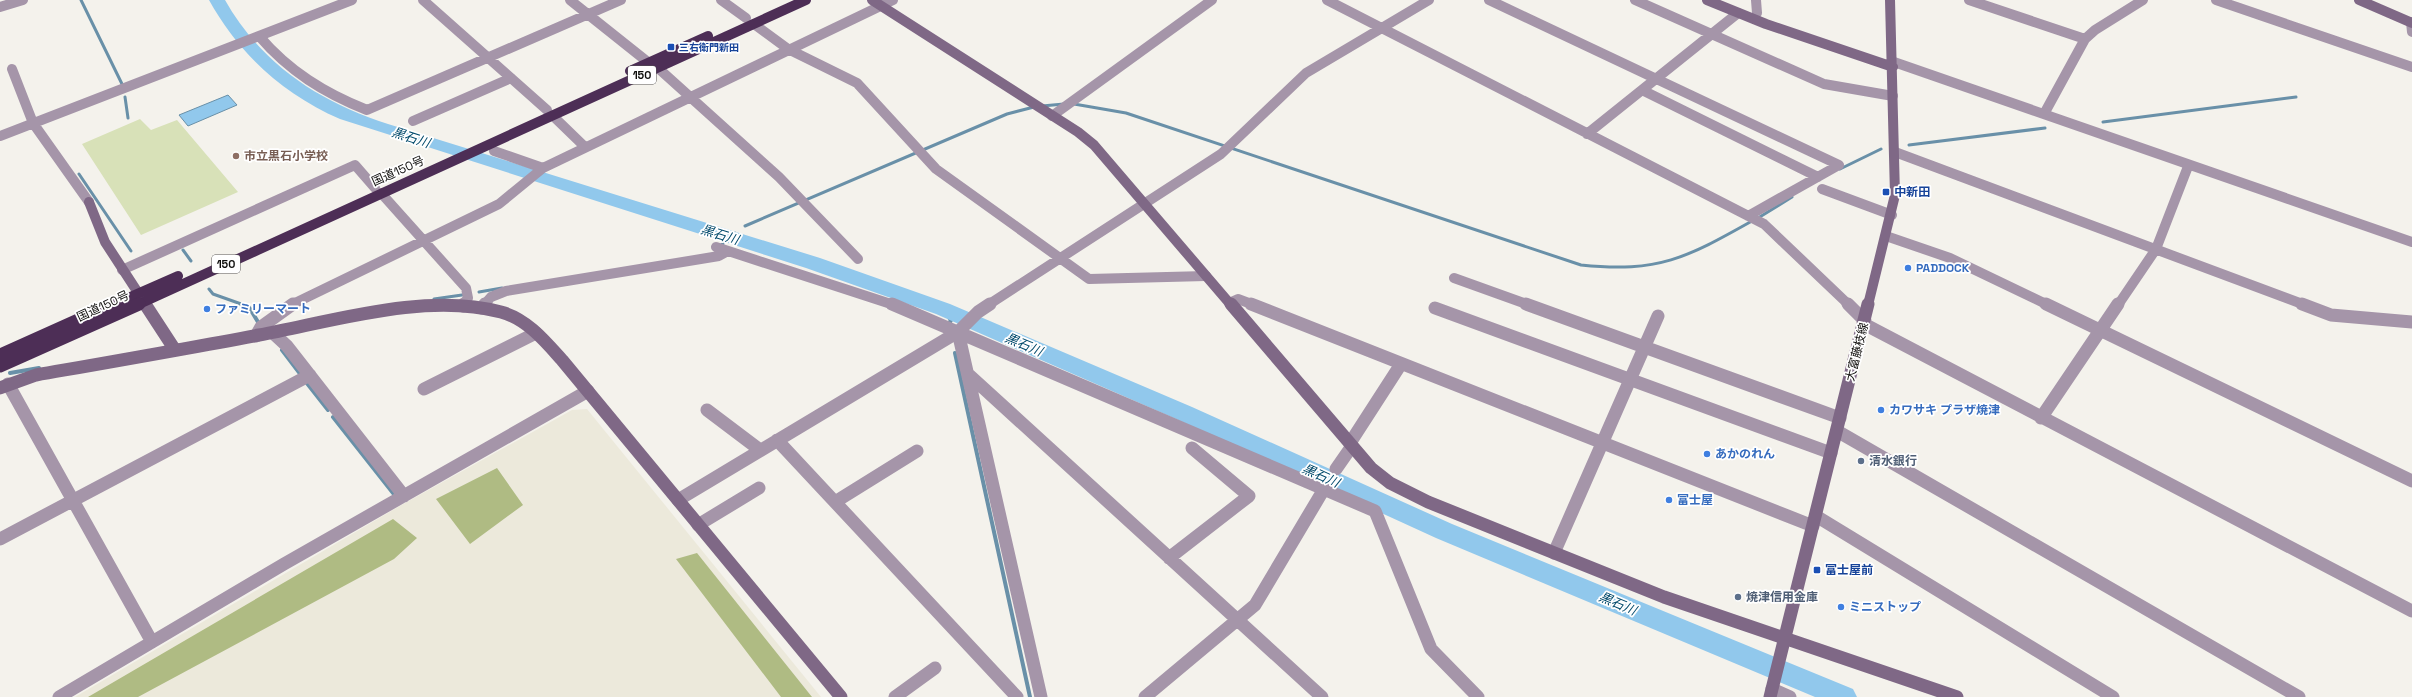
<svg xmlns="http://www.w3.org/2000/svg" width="2412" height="697" font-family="'Space Grotesk','Noto Sans JP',sans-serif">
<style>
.built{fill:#ece9db}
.green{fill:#d8e1b8}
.forest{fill:#afbb83}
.water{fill:#91c8ec;stroke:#6990a8}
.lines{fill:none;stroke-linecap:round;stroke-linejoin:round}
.stream-far1{stroke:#6990a8;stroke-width:3}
.stream{stroke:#6990a8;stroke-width:4}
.river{fill:#91c8ec;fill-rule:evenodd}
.street-far1{stroke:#a595a9;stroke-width:10}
.street{stroke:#a595a9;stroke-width:13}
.secondary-far1{stroke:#7f6886;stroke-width:10}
.secondary{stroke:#7f6886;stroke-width:13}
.highway-far1{stroke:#4d2e56;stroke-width:10}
.highway{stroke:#4d2e56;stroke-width:13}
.transit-dot{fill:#1a4fb4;stroke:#fff;stroke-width:1.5}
.education-dot{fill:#8d6e63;stroke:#fff;stroke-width:1.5}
.shop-dot{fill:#3f7fe0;stroke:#fff;stroke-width:1.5}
.service-dot{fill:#5c6f8a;stroke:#fff;stroke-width:1.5}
.labels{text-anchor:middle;stroke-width:3.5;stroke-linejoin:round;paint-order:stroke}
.far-transit-label{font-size:10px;font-weight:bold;fill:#164399;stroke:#fff;text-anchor:start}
.shield{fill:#fff;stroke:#565554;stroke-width:1}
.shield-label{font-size:11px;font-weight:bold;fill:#0d0c0a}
.education-label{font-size:12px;font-weight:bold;fill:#785e54;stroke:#fff;text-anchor:start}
.street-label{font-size:12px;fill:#0d0c0a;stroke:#fff}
.transit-label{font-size:12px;font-weight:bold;fill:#164399;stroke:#fff;text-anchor:start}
.shop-label{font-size:12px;font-weight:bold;fill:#366cbe;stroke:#fff;text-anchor:start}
.service-label{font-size:12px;font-weight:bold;fill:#4e5e75;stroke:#fff;text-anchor:start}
.water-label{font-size:13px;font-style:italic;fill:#00496b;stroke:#fff}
</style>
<rect width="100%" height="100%" fill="#f4f2ec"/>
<path class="built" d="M587,409l234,288h-746l323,-190 174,-97z"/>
<path class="green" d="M140,119l11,11 26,-10 61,72 -97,43 -59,-91z"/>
<path class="forest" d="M497,468l26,37 -53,39 -34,-45z
M393,519l24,19 -23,21 -256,138h-50z
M697,553l115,144h-31l-105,-138z"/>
<path class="water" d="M228,95l9,10 -49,21 -9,-11z"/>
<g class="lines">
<path class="stream-far1" d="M81,0l41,84
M125,97l3,21
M1074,104l52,9 455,152c78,8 105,-7 171,-44
M1042,106l22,-2
M2103,122l193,-25
M1909,145l136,-17
M1840,169l41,-20
M79,174l52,77
M1758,218l34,-21
M745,226l262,-112 27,-7
M719,247l16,-14
M183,250l8,11
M209,289l4,5 31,11
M479,292l23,-4
M434,299l28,-4"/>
<path class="stream" d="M241,304l8,3 9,15
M943,309l8,11 -2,4
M282,350l19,25
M955,353l75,344
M10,373l29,-5
M306,382l22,28
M333,417l60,76"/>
<path class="river" d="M209,0h16c36,64 94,102 163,124l432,134 130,46 242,103 260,117 401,165 4,8h-42l-379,-159 -260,-119 -240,-105 -130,-46 -466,-149c-57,-25 -101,-65 -131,-119z"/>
<path class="street-far1" d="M423,0l124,110
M570,0l79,63
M721,0l25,18
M1327,0l437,224 85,81
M1489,0l350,165 -91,51
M1635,0l189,84 69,12
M1756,0l1,13
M1969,0l116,39
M2216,0l196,67
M0,7l23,-7
M2411,22l1,10
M754,24l34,25 69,34 79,86 153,110 117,-3
M259,36c30,35 65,57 108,74l254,-110
M1894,62l518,180
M658,68l121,109 79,82
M12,69l21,54 56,79
M1642,90l176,87
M2044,114l41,-75 10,-9 48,-30
M553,116l32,31
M1052,116l160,-116
M413,121l98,-43
M1587,134l151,-121
M0,136l352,-136
M494,151l49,17
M1895,152l410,153
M1822,189l70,26
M381,193l85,95 2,10 -5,7
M1886,236l64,22 98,47
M716,247l178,58
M122,270l233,-105 20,23
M1454,278l75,27
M1229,303l9,-4 16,6
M291,305l208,-101 44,-36 350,-168
M484,305l7,-8 15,-6 213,-35 9,-5
M988,305l233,-151 85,-81 123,-73
M2118,305l38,-56 31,-80"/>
<path class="street" d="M892,304l483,207 56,138 47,48
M1251,304l562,222
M1526,304l314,114
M1848,304l17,17
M2046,304l366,177
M2302,304l29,11 81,7
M463,306l1,-2
M482,308l3,-4
M1435,308l396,145
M1864,324l548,287
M958,332l83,365
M273,333l14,13 117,150
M256,336l5,-9 32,-23
M968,374l354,323
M8,384l144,258
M424,389l112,-56
M707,410l53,40
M2041,418l77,-114
M1837,431l462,266
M777,440l240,257
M1350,443l51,-79
M1336,469l16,-23
M678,500l280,-168 20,-20 12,-8
M835,502l82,-51
M1816,516l297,181
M698,525l61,-37
M0,539l310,-164
M1554,553l104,-237
M1169,558l80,-62 -57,-48
M1772,689l18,8
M59,697l225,-133 304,-173
M895,697l40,-29
M1145,697l110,-92 69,-116"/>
<path class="secondary-far1" d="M872,0l206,132 16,13 137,160
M1707,0l59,24 127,43
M2359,0l53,23
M89,202l16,40 41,63
M1868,305l27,-110 -5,-195"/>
<path class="secondary" d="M145,304l30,46
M1231,304l140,164 19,15 38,19 236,95 293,100
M0,388l36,-13c74,-13 149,-26 223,-40 75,-14 167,-43 242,-23 26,7 44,29 61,48l279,337
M1770,697l98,-393"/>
<path class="highway-far1" d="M630,71l78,-35
M112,305l66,-29
M137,305l669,-305"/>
<path class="highway" d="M0,355l114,-51
M0,366l139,-62"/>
</g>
<g class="transit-dot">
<rect x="667" y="43" width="8" height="8" rx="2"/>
<rect x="1882" y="188" width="8" height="8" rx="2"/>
<rect x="1813" y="566" width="8" height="8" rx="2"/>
</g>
<circle class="education-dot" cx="236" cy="156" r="4"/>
<g class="shop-dot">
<circle cx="1908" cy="268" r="4"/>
<circle cx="207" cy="309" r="4"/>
<circle cx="1881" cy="410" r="4"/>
<circle cx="1707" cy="454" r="4"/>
<circle cx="1669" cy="500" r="4"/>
<circle cx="1841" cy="607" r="4"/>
</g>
<g class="service-dot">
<circle cx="1861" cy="461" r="4"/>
<circle cx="1738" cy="597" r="4"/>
</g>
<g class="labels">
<g class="far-transit-label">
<text x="679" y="51">三右衛門新田</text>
</g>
<g class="shield">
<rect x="628" y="66" width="28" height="18" rx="3"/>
<rect x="212" y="255" width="28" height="18" rx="3"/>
</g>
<g class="shield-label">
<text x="642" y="79">150</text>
<text x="226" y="268">150</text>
</g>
<g class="education-label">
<text x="244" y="160">市立黒石小学校</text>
</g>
<g class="street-label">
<text transform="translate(398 171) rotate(-24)" y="4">国道150号</text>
<text transform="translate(103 306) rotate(-25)" y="4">国道150号</text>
<text transform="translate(1857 352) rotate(-76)" y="4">大富藤枝線</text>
</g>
<g class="transit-label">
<text x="1894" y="196">中新田</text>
<text x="1825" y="574">富士屋前</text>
</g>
<g class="shop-label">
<text x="1916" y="272">PADDOCK</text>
<text x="215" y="313">ファミリーマート</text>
<text x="1889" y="414">カワサキ プラザ焼津</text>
<text x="1715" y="458">あかのれん</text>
<text x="1677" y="504">富士屋</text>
<text x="1849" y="611">ミニストップ</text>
</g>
<g class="service-label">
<text x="1869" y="465">清水銀行</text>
<text x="1746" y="601">焼津信用金庫</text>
</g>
<g class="water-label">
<text transform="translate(411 137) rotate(18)" y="5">黒石川</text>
<text transform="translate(720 234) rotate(17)" y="5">黒石川</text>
<text transform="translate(1024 344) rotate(23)" y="5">黒石川</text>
<text transform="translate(1321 475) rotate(24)" y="5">黒石川</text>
<text transform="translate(1618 603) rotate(23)" y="5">黒石川</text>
</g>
</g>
</svg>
